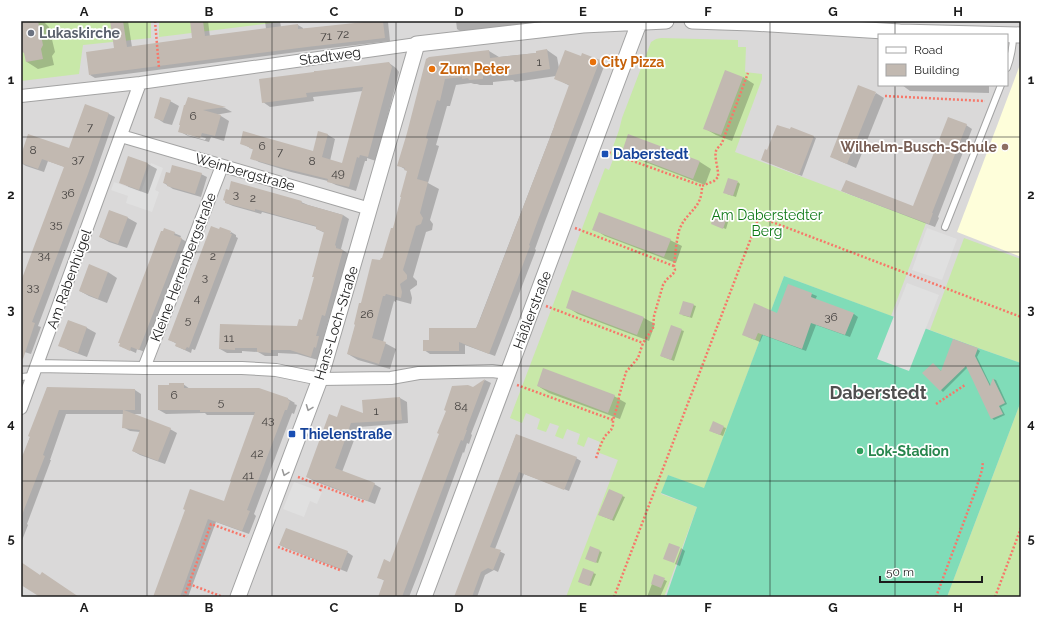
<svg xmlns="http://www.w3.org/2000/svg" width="1042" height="618" font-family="Raleway,sans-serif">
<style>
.residential{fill:#dad9d9;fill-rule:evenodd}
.education{fill:#fefeda}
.grass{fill:#c8e8a8}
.pitch{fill:#80dcb8}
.parking{fill:#e0e0e0}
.shadow{fill:#0003;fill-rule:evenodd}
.building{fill:#c2b9b1}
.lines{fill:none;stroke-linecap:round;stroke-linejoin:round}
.service-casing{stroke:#a3a3a3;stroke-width:8}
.minor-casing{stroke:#a3a3a3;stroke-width:14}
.tertiary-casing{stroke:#a3a3a3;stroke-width:17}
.path{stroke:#f77769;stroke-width:2.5;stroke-dasharray:2 2;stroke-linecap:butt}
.service{stroke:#fff;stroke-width:6}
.minor{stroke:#fff;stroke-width:12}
.tertiary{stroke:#fff;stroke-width:15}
.oneway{stroke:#999}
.grid{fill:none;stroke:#1c1c1c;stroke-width:1;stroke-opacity:0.55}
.worship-dot{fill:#6b7280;stroke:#fff;stroke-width:1.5}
.food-dot{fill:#e8710a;stroke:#fff;stroke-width:1.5}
.education-dot{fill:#8d6e63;stroke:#fff;stroke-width:1.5}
.transit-dot{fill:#1a4fb4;stroke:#fff;stroke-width:1.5}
.leisure-dot{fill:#2e9e5b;stroke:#fff;stroke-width:1.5}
.labels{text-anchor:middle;stroke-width:3.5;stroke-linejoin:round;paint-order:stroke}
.number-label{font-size:12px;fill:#464341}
.worship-label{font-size:14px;font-weight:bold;fill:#5b616d;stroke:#fff;text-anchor:start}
.street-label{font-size:14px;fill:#1c1c1c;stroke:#fff}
.food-label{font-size:14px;font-weight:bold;fill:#c56008;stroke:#fff;text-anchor:start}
.education-label{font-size:14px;font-weight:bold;fill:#785e54;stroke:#fff;text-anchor:end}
.transit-label{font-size:14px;font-weight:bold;fill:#164399;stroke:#fff;text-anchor:start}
.park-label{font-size:14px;fill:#0d7815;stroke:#fff}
.leisure-label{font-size:14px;font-weight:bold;fill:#27864d;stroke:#fff;text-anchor:start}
.district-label{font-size:18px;font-weight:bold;fill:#4f4f4f;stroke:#fff}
.neatline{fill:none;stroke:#1c1c1c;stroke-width:1.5}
.grid-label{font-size:13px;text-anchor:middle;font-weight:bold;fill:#1c1c1c}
</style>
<rect width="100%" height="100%" fill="#eeeae2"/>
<path class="residential" d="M21,21h1000v576h-1000zM879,35h128v50h-128z"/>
<path class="education" d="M1021,62v195l-64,-25z"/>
<path class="grass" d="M21,21h130v17l-68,7 -4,29 -58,7z
M159,21h130l-130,16z
M661,38l77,2v7h8l-1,25 17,2v5l-27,73 191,71 -35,93 -107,-40 -80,213 -36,-14 -7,19 36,13 -33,90h-98l137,-362 -85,225 -21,-8 3,-10 -12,-5 -4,10 -7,-3 3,-10 -13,-5 -4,10 -8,-3 4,-10 -9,-3 -4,9 -9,-3 3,-10 -14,-6 -4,10 -12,-5 95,-250 4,2 5,-13 -4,-2 9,-25 3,-12 29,-76 5,-3z
M964,238l57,21v104l-43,-15 -48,-18z
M1021,401v196h-74z"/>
<path class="pitch" d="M784,276l194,72 43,15v38l-74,196h-281l31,-90 -36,-14 7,-18 36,13z"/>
<path class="parking" d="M151,163l12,5 -8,22 4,2 -7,20 -26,-9 2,-7 -17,-6 3,-8 27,10z
M927,228l30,11 -15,41 -30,-10z
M907,283l32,12 -30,76 -32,-12z
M294,482l28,10 -5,12 -7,-3 -6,16 -21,-8z"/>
<path class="shadow" d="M21,21h22l6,6 6,25 -3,4 2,9 -16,4 -11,-7 -2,-10 -4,-2z
M111,21h17l4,26 61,-8 -2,-18h17l2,16 56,-8 -1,-8h15l1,6 17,-2 5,3v1l62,-6v-2h22l1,1 2,19 -77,9 -218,28 -5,-3 26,-26z
M456,21h90l1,5 -76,12 -14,-9z
M547,50l10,7 2,11 22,-11 19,4 5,3 -61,160 -9,25 1,1 -41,106 -30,-11v9h-35l-6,-4 6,-9 46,-12 94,-243 -15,-8 1,-2 -41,6 -2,-2 -20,2v3h-13l-3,-1h-3l-3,-1 -15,2 -6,21h-3l-11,39 3,1 -11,37 11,6 -9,31 3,4 -1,6 -6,2 -13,45 4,4v4l-7,5 2,8 -1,6 -15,-4v2l-2,-1 -11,41 13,7 -6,20 -32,-9 -10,-6 13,-50 20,-43 2,-2 11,-30 14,-58 -10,-6 10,-32 19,-73 62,-9 10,6 38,-4z
M389,63l7,5 3,4 -23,89 -9,-3v3h-2l-9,30 -20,-6 -8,-4 -37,-9 -32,-10 -7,-4 2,-8 -13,-7 73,9 5,-19 9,2 7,4 -5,22 13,3 20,-73 -50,6 1,4 -44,6 -7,-5z
M743,77l11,7 -22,57 -16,-6 -12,-7z
M902,85h87v8l-79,-2z
M876,93l8,5 -28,70 -16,-7 -9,-5z
M188,98l37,10 7,4 -17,3 6,1 8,5 -5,20 -13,-4 -2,5 -21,-6 -9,-5zM187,133l19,5 -1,2 -18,-5z
M170,101l9,5 -7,19 -8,-2 -9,-6z
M85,106l24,8 6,3 -21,60 -56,149 3,1 -10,27 -10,-3v-67l44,-117 -17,-6 -4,11 -18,-6 -5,-3v-5l49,-8z
M966,125l6,4 -34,88 1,1 -4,9 -86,-33 -6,-3 71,16z
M791,128l25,10 -14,38 -37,-15 2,-10 23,-21z
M623,152l77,10 11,7 -6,16 -70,-27z
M129,157l19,7 9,5 -9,25 -19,-7 -9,-5z
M201,174l6,3 -6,20 -28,-8 -9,-6z
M738,182l2,2 -4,13 -9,-3z
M301,202l7,3 35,10 6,4 -8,30 8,5 -18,65 -2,-1 -6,22 2,1 -4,9 -3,10 -21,-6 -19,-1v3h-13l-7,-4 -16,-1v2h-15l-7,-4 78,-22 5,-6 12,-44 10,-44 -8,-4v-2l-55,-15 -1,2 -28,-8 -7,-3z
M110,211l18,7 9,5 -10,25 -18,-6 -9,-5z
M716,214l13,5 -3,10 -11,-4z
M165,229l16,7 -1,2 7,4 -42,110 -8,-3 -1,4 -16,-7z
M594,229l76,11 12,6 -6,17 -71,-27z
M231,232l5,3v2l2,1 -43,112 -3,-1 -1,4 -15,-7 1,-2 -7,-4z
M108,272l9,6 -10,25 -18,-7 -9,-5z
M789,285l23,9 5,2 -2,4 39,14 4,3 -8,20 -34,-12 -10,26 -43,-16 -3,7 -12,-5 30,-23z
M693,305l3,1 -4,12 -10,-3z
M567,307l77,11 11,6 -6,17 -71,-27z
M69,321l18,7 9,5 -9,24 -19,-7 -8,-5z
M681,330l3,1 -10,30 -13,-5z
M977,349l3,2 -3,6 14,29 2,-7 3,1 11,24 -6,3 4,8 -11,5 -2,-2 -24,-51 -25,25 -2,-2 -8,-26 8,7z
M485,380l6,3 -20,51 1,1 -3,9 -2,-1 -3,10 -1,-1 -41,112 -13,33h-30l6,-16 -7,-4 13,-14 82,-175z
M183,384l7,5h69l29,10 7,4 -1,1 3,1 -3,9 -2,-1 -38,101 2,2 -7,18 -33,-12 -28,75h-34l32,-87 39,-7 30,-88h-48l-2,-2 -39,1 -7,-4z
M538,386l76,10 12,7 -6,16 -71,-26z
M47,388l88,2 6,4v20h-11l40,15 7,4 -12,31 -25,-9 -7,-4 7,-19 -10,-1 -7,-4 1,-13h-58l-16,46h1l-24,64 1,1 -7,18v-80z
M400,398l7,4 1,21 -49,4 -17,45 32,12 7,4 -6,16 -61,-23 -7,-4 30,-59 27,-4z
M723,427l3,1 -3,8 -10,-4z
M516,435l60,23 5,3 -12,30 -45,-17 -29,75 10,5 -7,18 -4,-2 -9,5 -8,22h-22z
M622,496l3,1 -11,24 -12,-5z
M280,545l67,7 6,4 -6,16 -61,-24z
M591,548l11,4 -4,11 -9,-3z
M681,548l4,3 -5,15 -5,-2z
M593,573l3,1 -5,12 -9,-3z
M655,576l12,5 -7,16h-13z"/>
<path class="building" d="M21,21h17l5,24 -2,4 2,10 -17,3 -2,-9 -3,-2z
M110,21h13l4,26 65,-9 -2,-17h13l2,15 93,-12v5l66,-7v-1h19l2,17 -78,9 -218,28 -3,-23 28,-4z
M547,49l3,20 -46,7 -1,-2 -20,2v3l-14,1 -1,-2 -6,1v-2l-17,2 -5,22 -3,-1 -11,38 2,1 -11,40 11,3 -8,31 3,5 -2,6 -5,2 -13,44 4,5v4l-7,5 2,8 -1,6 -15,-4 -1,2h-2l-11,42 14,4 -7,22 -32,-10 8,-29 -1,-1 5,-21h2l11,-44 8,1 1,-2h1l9,-30h2l8,-31h-1l7,-26 -3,-1 1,-2 -8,-2 10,-33 19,-74 3,-2 60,-7 1,8 46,-5v-2z
M565,50l16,6 1,-3 18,7 -62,160 -9,25 1,1 -41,108 -30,-12v9h-36v-11h6v-12h47l3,-6 75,-195v-1l15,-41 -15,-6z
M389,62l3,5 -24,90 -8,-2 -1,3 -2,-1 -8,30 -22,-5 1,-3 -45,-11 -33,-9 3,-10 -4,-1v-1l-9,-3 3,-13 70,20 5,-20 10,3 -6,23 20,6 21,-76 -57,6 1,4 -45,6 -3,-24 55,-7v-1h3z
M725,70l18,7 -22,58 -18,-6z
M858,85l18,7 -29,72 -17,-7z
M160,97l11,3 -8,21 -9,-3z
M188,97l38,10 -23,3 18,5 -6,21 -13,-3 -2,5 -22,-6 2,-7h-1l5,-20h1z
M85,104l24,9 -21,61 -56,148 3,1 -12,36 -2,-1v-77l43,-114 -22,-8 -4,10 -17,-6v-8l7,-21 41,14z
M948,117l19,7 -35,89h1l-4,11 -88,-33 5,-11 67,26z
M777,125l13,4 1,-2 23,9 -15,39 -38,-15 4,-11 2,1z
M628,134l72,27 -7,18 -71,-27z
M128,156l20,7 -9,27 -20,-7z
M172,165l30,8 -7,21 -28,-8v-2l-4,-1 3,-11 4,1z
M728,178l10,3 -5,15 -10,-3z
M231,181l71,20 -1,2 42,12 -8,30 1,1v2l7,2 -18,66 -3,-1 -6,21h3l-3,12 -2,-1 -3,10 -21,-7h-19v3l-14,-1v-4h-22v2l-16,-1 1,-25 77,2 2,-7 3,1 12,-43h-2l12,-45 -8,-3v-3l-61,-17v2l-30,-8v-2l-2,-1 3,-11 3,1z
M109,210l19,7 -10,27 -19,-7z
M599,212l72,27 -7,18 -72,-27z
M715,212l12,5 -4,12 -12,-5z
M211,226l8,3 1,-2 11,4 -1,3h2l-43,114 -2,-1 -2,3 -10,-4 1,-3 -8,-3z
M164,228l11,4 -1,3 8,3 -43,112 -8,-3 -1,4 -11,-5 1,-3h-2l43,-112h2z
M89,264l19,8 -10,27 -19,-8z
M788,284l24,9 -1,4 43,16 -9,22 -34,-12 -9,26 -44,-16 -3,7 -13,-5 12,-32 23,10z
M572,290l72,27 -7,18 -71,-27z
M683,301l11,3 -4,13 -11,-3z
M68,320l19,7 -9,26 -20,-7z
M671,325l11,4 -11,31 -11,-4z
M953,339l25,9 -3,8 15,30 3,-8 12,25 -6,3 4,8 -12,5 -25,-53 -26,25 -18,-18 11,-10 8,8z
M543,368l72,27 -7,18 -71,-27z
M485,379l-19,51h1l-4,11 -2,-1 -4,10 -55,147h-24l6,-17 -7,-2 7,-19 6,3 49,-128 -2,-1 9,-22 -2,-1 8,-24 16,-1 5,2z
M169,383h15v5h75l29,10v2l2,1 -3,9h-2l-38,100 3,1 -8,20 -34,-12 -28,78h-27l32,-87 -2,-1 7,-20 34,12 7,-20h-1l25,-69h-55v-2h-42v-25h11z
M47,387l88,2v21h-11l47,18 -13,33 -26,-10 8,-21 -18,-2 1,-18h-64l-16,45 2,1 -23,59 -1,-1v-55l9,-22 -2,-1z
M400,397l2,23 -51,3 -16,45 40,15 -7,18 -62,-24 23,-63 8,3 4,-12 22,8 -1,-13z
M713,421l11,5 -4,9 -11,-4z
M516,434l61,23 -9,23 -4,10 -45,-18 -29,75 11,3 -8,20 -5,-2 -7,4 -9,25h-18z
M609,489l14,6 -11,25 -14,-5z
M286,528l62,23 -7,18 -62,-24z
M669,543l11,4 -6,16 -11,-4z
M590,546l10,4 -4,13 -11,-4z
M21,562l19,13 2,-3 37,25h-39l-19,-12z
M583,568l11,4 -5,14 -11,-4z
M654,574l11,4 -4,10 -10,-4z"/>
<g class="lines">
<defs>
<path id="service" d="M1007,68c4,-11 6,-21 6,-33
M945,227l56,-142
M21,377l12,-1"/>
<path id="minor" d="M21,96l119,-13 277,-39
M121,136l249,73
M37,366l107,2h98l34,2 44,9 71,-1 28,-5 73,-2 16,2
M144,368l78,-202
M21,408l119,-325"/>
<path id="tertiary" d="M692,21l60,2 148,9 121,3
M238,597l82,-218 97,-335 166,-19 83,-4
M424,597l215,-574"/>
</defs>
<use href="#service" class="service-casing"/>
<use href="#minor" class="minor-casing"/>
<use href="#tertiary" class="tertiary-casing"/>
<path class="path" d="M155,21l4,47
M885,96l100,5
M605,151l97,35
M575,228l99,38
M546,306l97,37
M517,385l96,35
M936,404l29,-19
M596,458l5,-14 4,-8 6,-6 2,-5v-5l5,-16 1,-8 7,-24 12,-14 5,-15 10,-15 1,-12 9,-31 3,-5 7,-6 2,-4 -1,-4c1,-9 3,-34 7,-40 8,-16 21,-18 21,-40l12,-5 4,-4c1,-7 -4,-19 -2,-26 1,-3 4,-5 6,-8l26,-70
M298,477l67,25
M320,491l2,-6
M278,547l62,23
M189,584l34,13
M184,597l27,-73 36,13
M614,597l145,-380 262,100
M936,597l40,-108 6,-19 1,-9
M995,597l26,-69"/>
<use href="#service" class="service"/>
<use href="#minor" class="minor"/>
<use href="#tertiary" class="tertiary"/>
</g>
<defs><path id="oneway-chevron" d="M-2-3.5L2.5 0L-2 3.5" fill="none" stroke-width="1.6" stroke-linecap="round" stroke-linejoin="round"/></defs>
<g class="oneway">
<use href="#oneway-chevron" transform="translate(309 408) rotate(111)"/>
<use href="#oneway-chevron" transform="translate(285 473) rotate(111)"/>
</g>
<path class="grid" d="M147,21v576M272,21v576M396,21v576M521,21v576M646,21v576M770,21v576M895,21v14M895,85v512M21,137h1000M21,252h1000M21,366h1000M21,481h1000"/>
<circle class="worship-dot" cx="31" cy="33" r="4"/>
<g class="food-dot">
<circle cx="593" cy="62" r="4"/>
<circle cx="432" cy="69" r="4"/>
</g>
<circle class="education-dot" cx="1005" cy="147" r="4"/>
<g class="transit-dot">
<rect x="601" y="150" width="8" height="8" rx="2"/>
<rect x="288" y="430" width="8" height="8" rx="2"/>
</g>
<circle class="leisure-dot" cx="860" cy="451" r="4"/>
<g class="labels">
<g class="number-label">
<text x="343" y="38">72</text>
<text x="326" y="40">71</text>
<text x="539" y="66">1</text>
<text x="193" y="120">6</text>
<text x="90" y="131">7</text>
<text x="262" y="150">6</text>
<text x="33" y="154">8</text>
<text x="280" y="156">7</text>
<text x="78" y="163">37</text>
<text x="312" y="165">8</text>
<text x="338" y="177">49</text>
<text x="68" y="197">36</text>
<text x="236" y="198">3</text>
<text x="253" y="202">2</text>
<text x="56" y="228">35</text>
<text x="44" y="259">34</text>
<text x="213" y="260">2</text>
<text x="205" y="281">3</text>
<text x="33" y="291">33</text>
<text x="197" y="302">4</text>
<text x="367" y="318">26</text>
<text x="831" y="321">36</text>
<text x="188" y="324">5</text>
<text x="229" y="342">11</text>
<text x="174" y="399">6</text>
<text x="221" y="406">5</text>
<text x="461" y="410">84</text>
<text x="376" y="415">1</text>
<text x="268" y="424">43</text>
<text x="257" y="457">42</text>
<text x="248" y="479">41</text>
</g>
<g class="worship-label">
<text x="39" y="38">Lukaskirche</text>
</g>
<g class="street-label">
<text transform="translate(330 56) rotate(-8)" y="5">Stadtweg</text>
<text transform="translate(245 172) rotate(16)" y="5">Weinbergstraße</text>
<text transform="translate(183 267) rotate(-69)" y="5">Kleine Herrenbergstraße</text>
<text transform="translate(69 279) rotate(-70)" y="5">Am Rabenhügel</text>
<text transform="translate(532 310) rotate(-69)" y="5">Häßlerstraße</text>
<text transform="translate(336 323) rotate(-73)" y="5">Hans-Loch-Straße</text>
</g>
<g class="food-label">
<text x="601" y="67">City Pizza</text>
<text x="440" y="74">Zum Peter</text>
</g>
<g class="education-label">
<text x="997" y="152">Wilhelm-Busch-Schule</text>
</g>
<g class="transit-label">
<text x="613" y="159">Daberstedt</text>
<text x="300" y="439">Thielenstraße</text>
</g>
<g class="park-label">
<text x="767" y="220">Am Daberstedter<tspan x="767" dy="16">Berg</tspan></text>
</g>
<g class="leisure-label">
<text x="868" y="456">Lok-Stadion</text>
</g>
<g class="district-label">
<text x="878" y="399">Daberstedt</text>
</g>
</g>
<rect width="1042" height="618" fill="none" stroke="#ffffff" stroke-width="44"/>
<rect x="878" y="34" width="130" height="52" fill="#ffffff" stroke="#a4a4a4"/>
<rect x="886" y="47" width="20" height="6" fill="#ffffff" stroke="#a4a4a4"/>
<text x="914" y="54" font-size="12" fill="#1c1c1c">Road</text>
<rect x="886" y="64" width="20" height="12" fill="#c2b9b1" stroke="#a4a4a4"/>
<text x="914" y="74" font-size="12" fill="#1c1c1c">Building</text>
<path d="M880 576v6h102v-6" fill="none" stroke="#1c1c1c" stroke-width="2"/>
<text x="886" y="576" font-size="12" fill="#1c1c1c" stroke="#ffffff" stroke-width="3" paint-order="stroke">50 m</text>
<rect x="22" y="22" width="998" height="574" class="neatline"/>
<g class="grid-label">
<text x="84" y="16">A</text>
<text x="209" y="16">B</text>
<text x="334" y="16">C</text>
<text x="459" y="16">D</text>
<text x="583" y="16">E</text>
<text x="708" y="16">F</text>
<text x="833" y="16">G</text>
<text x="958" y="16">H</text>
<text x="11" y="84">1</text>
<text x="1031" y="84">1</text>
<text x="11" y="199">2</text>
<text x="1031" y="199">2</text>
<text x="11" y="314">3</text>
<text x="1031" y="314">3</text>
<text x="11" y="428">4</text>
<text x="1031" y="428">4</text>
<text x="11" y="543">5</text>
<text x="1031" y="543">5</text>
<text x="84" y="612">A</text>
<text x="209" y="612">B</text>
<text x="334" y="612">C</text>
<text x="459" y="612">D</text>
<text x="583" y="612">E</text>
<text x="708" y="612">F</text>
<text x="833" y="612">G</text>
<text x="958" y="612">H</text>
</g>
</svg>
